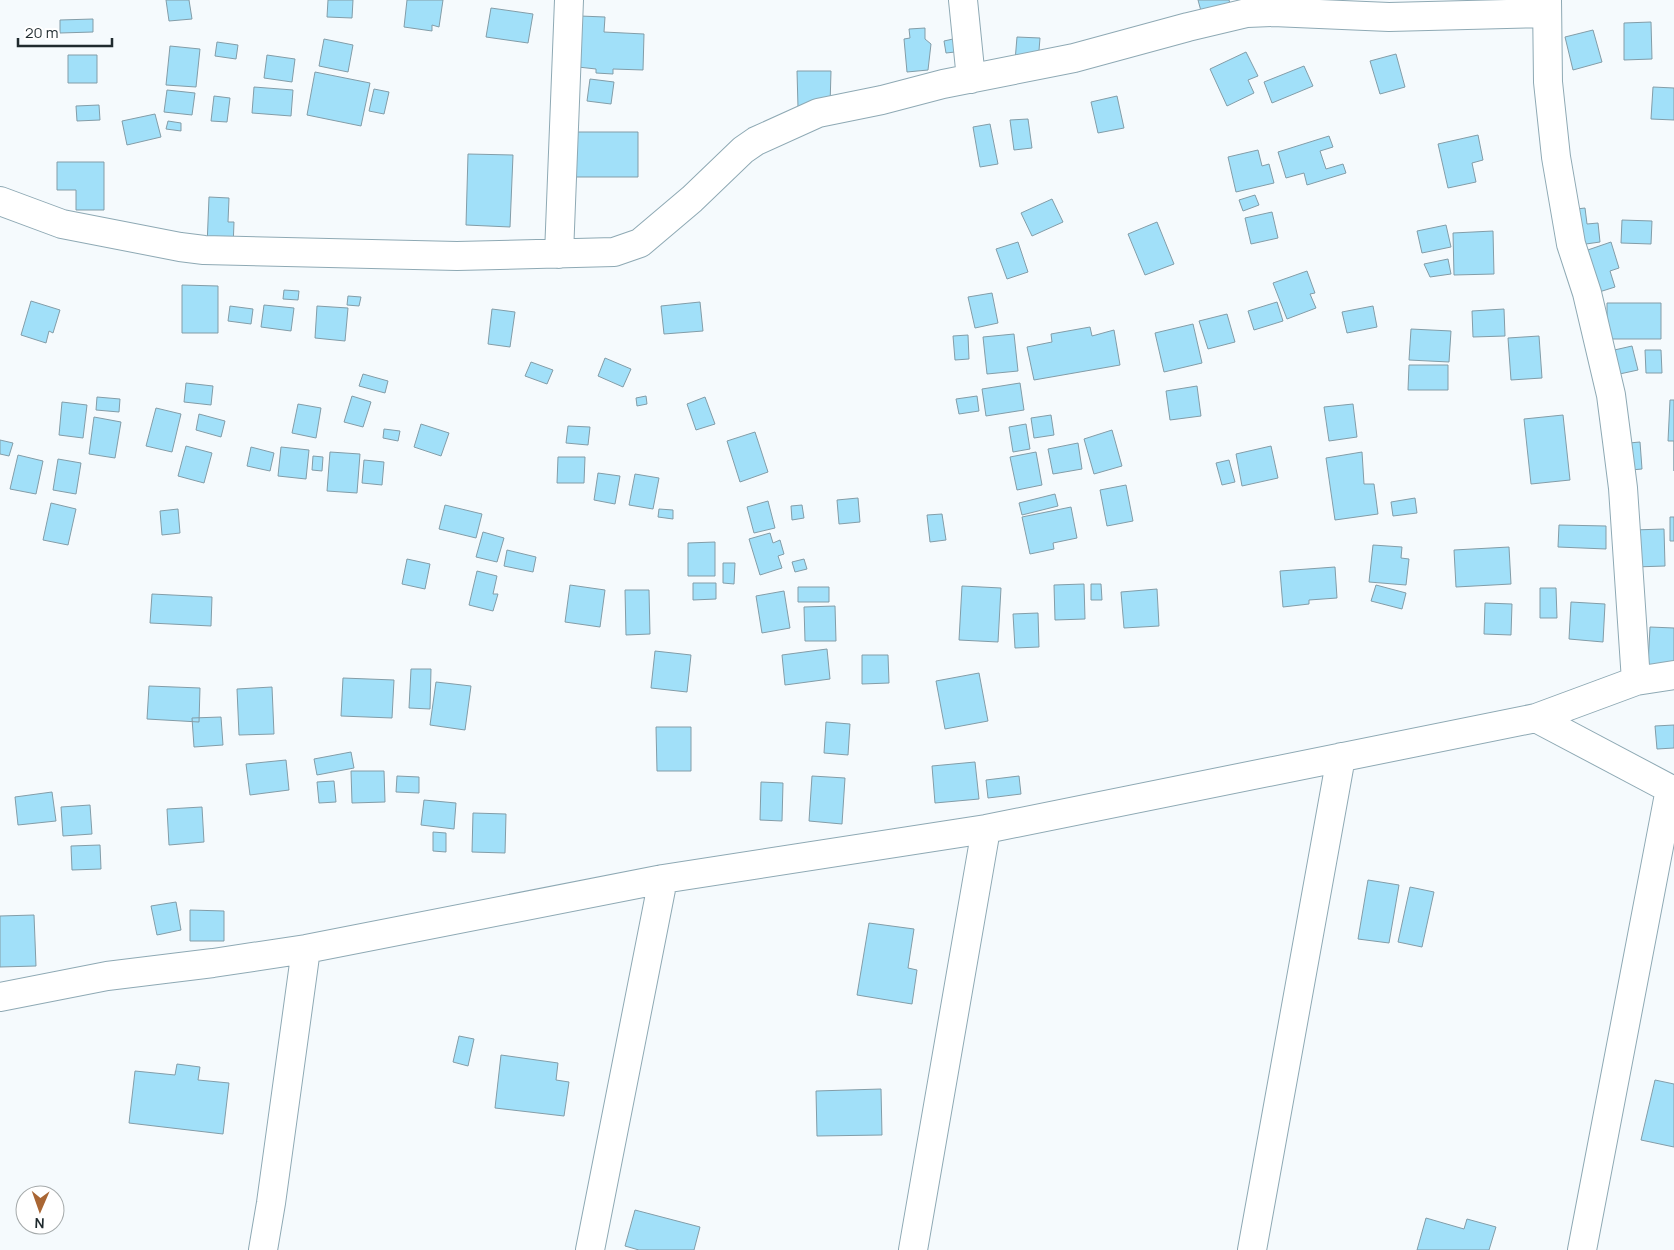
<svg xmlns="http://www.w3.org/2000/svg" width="1674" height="1250" font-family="Manrope,sans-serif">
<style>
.building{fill:#a1e0f9;stroke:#839da8}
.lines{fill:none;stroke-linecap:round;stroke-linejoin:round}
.minor-casing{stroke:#8ea9b4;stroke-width:30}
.minor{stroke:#fff;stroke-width:28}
</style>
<rect width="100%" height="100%" fill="#f5fafd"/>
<path class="building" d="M166,0h23l3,19 -23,2z
M328,0h25l-1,18 -25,-1z
M407,0h36l-4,27 -7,-2v6l-28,-4z
M1198,0h31l4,14 -29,8z
M491,8l42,6 -5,29 -42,-6z
M580,16l25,1 -1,15 40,2 -1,36 -30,-1v5l-17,-1v-4l-18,-2z
M93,19v13l-33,1v-13z
M1651,22l1,37 -28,1v-37z
M925,28v11l6,5 -3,26 -21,2 -3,-33 6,-1 -1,-9z
M1593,30l9,32 -29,8 -8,-33z
M1017,37l23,1 -2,25 -23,-2z
M324,39l29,6 -5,27 -29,-6z
M953,39l2,13 -9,1 -2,-12z
M217,42l21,3 -2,14 -21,-3z
M170,46l30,3 -4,38 -30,-2z
M1246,52l12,24 -10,4 6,13 -27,13 -17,-37z
M1396,54l9,33 -25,7 -10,-33z
M68,55h29v28h-29z
M267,55l28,4 -3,23 -28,-4z
M1304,66l9,20 -41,17 -8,-21z
M797,71h34l-1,35 -32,1z
M315,72l55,11 -9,43 -54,-11z
M590,79l24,3 -3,22 -24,-3z
M254,87l39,3 -2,26 -39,-3z
M1653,87l21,1v32l-23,-1z
M374,89l15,3 -5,22 -15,-3z
M167,90l28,3 -3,22 -28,-3z
M214,96l16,2 -3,24 -16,-1z
M1117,96l7,32 -26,5 -7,-31z
M99,105l1,15 -23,1 -1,-15z
M155,114l6,23 -34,8 -5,-24z
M1028,119l4,29 -18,2 -4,-30z
M168,121l13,2v8l-15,-2z
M990,124l8,40 -18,3 -7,-40z
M576,132h62v45h-62z
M1478,135l5,25 -11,3 4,19 -28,6 -10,-44z
M1329,136l4,11 -13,4 6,18 17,-5 3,9 -39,12 -3,-12 -18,5 -8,-26z
M1258,150l4,16 7,-2 5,19 -38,9 -8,-35z
M468,154l45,1 -3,72 -44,-2z
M57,162h47v48h-28v-20h-19z
M1255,195l4,10 -16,6 -4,-11z
M209,197l20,1 -1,24h6l-1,26 -26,-2z
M1052,199l11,23 -31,14 -11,-23z
M1585,208l2,16 11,-1 2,19 -28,4 -4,-36z
M1272,212l6,26 -27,6 -6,-26z
M1622,220l30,1 -1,23 -30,-1z
M1157,222l17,42 -29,11 -17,-41z
M1446,225l5,22 -29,6 -5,-22z
M1493,231l1,43 -40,1 -1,-42z
M1018,242l10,30 -21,7 -11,-30z
M1611,242l8,26 -9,3 5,16 -19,6 -14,-41z
M1448,259l3,15 -21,3 -6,-13z
M1307,271l8,22 -5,1 6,14 -29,11 -14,-36z
M182,285l36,1v47h-36z
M284,290l15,1 -1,9 -15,-1z
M992,293l6,30 -23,5 -7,-31z
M348,296l13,1 -2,9 -12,-1z
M31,301l29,9 -7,23 -4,-2 -3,12 -25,-8z
M700,302l3,29 -39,3 -3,-28z
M1277,302l6,19 -29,9 -6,-19z
M1607,303h54v36h-54z
M264,305l30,3 -3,23 -30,-4z
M230,306l23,3 -2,15 -23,-3z
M317,306l31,2 -3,33 -30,-3z
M1373,306l4,21 -30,6 -5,-21z
M492,309l23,3 -5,35 -22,-3z
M1504,309l1,27 -32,1 -1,-26z
M1227,314l8,28 -27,7 -9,-28z
M1193,324l9,39 -38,9 -9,-39z
M1090,327l2,9 22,-6 6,35 -86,15 -7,-33 25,-5 -1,-8z
M1411,329l40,2 -2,31 -40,-2z
M1014,334l4,37 -31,3 -4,-37z
M968,335l1,24 -14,1 -2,-24z
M1539,336l3,42 -31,2 -3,-42z
M1632,346l6,24 -23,5 -5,-24z
M1645,350h16l1,23h-16z
M605,358l26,11 -8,18 -25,-11z
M531,362l22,8 -6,14 -22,-8z
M1409,365h39v25h-40z
M363,374l25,7 -3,12 -26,-7z
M186,383l27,3 -2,19 -27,-3z
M1020,383l4,27 -38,6 -4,-27z
M1197,386l4,30 -31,4 -4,-29z
M352,396l19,6 -8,25 -19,-5z
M646,396l1,8 -10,2 -1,-8z
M977,396l2,15 -20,3 -3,-15z
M97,397l23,2 -1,13 -23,-2z
M705,397l10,27 -19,6 -9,-26z
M1670,400h4v71v-30h-6z
M62,402l25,3 -4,33 -24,-3z
M298,404l23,4 -5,30 -24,-5z
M1353,404l4,33 -28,4 -5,-34z
M156,408l25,6 -9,38 -26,-6z
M199,414l26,7 -4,16 -25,-7z
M1051,415l3,20 -20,3 -3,-20z
M1563,415l7,65 -39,4 -7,-65z
M94,417l27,5 -6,36 -26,-4z
M421,424l28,9 -8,23 -27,-9z
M1026,424l4,25 -17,3 -4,-25z
M568,426l22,1 -2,18 -22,-2z
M384,429l16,2 -2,10 -15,-3z
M1112,430l10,36 -28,8 -10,-35z
M755,432l13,40 -28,10 -13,-41z
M0,440l13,3 -4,13 -9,-2z
M1640,442l2,27 -11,1 -2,-27z
M1078,443l4,26 -29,5 -5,-25z
M186,446l26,7 -8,30 -26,-7z
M1271,446l7,32 -36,8 -6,-32z
M251,447l23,6 -4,18 -23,-5z
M281,447l28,3 -3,29 -28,-3z
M330,452l30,2 -3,39 -30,-2z
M1036,452l6,33 -25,5 -7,-33z
M1362,452l2,32h10l4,30 -43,6 -9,-62z
M18,455l25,6 -7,33 -26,-5z
M313,456l10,1 -1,14 -10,-1z
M558,457h27l-1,26h-27z
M58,459l23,4 -5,31 -23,-4z
M364,460l20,2 -2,23 -20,-2z
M1229,460l6,22 -13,3 -6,-22z
M598,473l22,3 -5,28 -21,-4z
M635,474l24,4 -6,31 -24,-4z
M1126,485l7,36 -26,5 -7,-36z
M1055,494l3,12 -36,9 -3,-12z
M858,498l2,24 -21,2 -2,-24z
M1415,498l2,15 -24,3 -2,-14z
M768,501l7,27 -21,5 -7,-26z
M51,503l25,6 -8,36 -25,-5z
M445,505l37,9 -6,24 -37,-9z
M802,505l2,13 -12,2 -1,-14z
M1071,507l6,31 -24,5 1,6 -24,5 -8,-37z
M178,509l2,24 -18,2 -2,-24z
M659,509l14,1v9l-15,-2z
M942,514l4,26 -16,2 -3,-27z
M1670,517h4v24h-4z
M1559,525l47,1v23l-48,-2z
M1664,529l1,37 -31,1 -1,-37z
M483,532l21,6 -7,24 -21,-5z
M770,533l3,10 7,-3 4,14 -6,2 4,12 -22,7 -11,-36z
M715,542v34h-27v-33z
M1373,545l29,2 -1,11 8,1 -3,26 -37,-3z
M1509,547l2,37 -55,3 -2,-37z
M507,550l29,7 -3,15 -29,-6z
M407,559l23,5 -5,25 -23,-5z
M804,559l3,10 -12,3 -3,-10z
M723,563h12l-1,21 -11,-1z
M1335,567l2,31 -28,2v4l-26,3 -3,-36z
M477,571l20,5 -4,18h5l-5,17 -24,-6z
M693,583h23v16l-23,1z
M1084,584l1,35 -30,1 -1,-35z
M1091,584h10l1,16h-11z
M570,585l35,5 -5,37 -35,-5z
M1376,585l30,8 -4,16 -31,-8z
M962,586l39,2 -3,54 -39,-2z
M798,587h31v15h-31z
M1540,588h16l1,30h-17z
M1157,589l2,37 -35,2 -3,-36z
M625,590h24l1,44 -24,1z
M784,591l6,37 -28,5 -6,-37z
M152,594l60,3 -1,29 -61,-3z
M1571,602l34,2 -2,38 -34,-3z
M1485,603l27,1 -1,31 -27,-1z
M835,606l1,35h-31l-1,-34z
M1038,613l1,34 -24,1 -2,-34z
M1650,627l24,1v39l-26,-2z
M827,649l3,30 -45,6 -3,-30z
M655,651l36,4 -4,37 -36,-4z
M862,655h26l1,28 -27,1z
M411,669h20l-1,40 -21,-1z
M979,673l9,48 -43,8 -9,-48z
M343,678l51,2 -2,38 -51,-2z
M436,682l35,4 -6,44 -35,-5z
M149,686l51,2 -1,34 -52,-3z
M272,687l2,47 -35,1 -2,-46z
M221,717l2,28 -29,2 -2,-29z
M826,722l24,2 -2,31 -24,-2z
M1674,725v23l-17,1 -2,-23z
M656,727h35v44h-34z
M351,752l3,16 -37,7 -3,-16z
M286,760l3,30 -39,5 -4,-31z
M975,762l4,37 -44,4 -3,-37z
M351,771h33l1,31 -33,1z
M397,776l22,1v16l-23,-1z
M812,776l33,2 -3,46 -33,-3z
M1019,776l2,18 -33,4 -2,-18z
M334,781l2,21 -17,1 -2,-21z
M761,782l22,1 -1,38 -22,-1z
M52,792l4,29 -38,4 -3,-28z
M424,800l32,3 -2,26 -33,-4z
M90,805l2,29 -29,2 -2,-29z
M202,807l2,35 -35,3 -2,-36z
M473,813l33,1 -1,39 -33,-1z
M433,832l13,1v19l-13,-1z
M100,845l1,24 -29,1 -1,-24z
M1368,880l31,5 -10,58 -31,-4z
M1410,887l24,5 -12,55 -24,-5z
M176,902l5,28 -24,5 -6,-29z
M190,910l34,1v30h-34z
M34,915l2,51 -36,1v-51z
M869,923l45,6 -6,39 9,2 -5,34 -55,-9z
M459,1036l15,3 -6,27 -15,-4z
M501,1055l57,8 -2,17 13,2 -5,34 -69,-8z
M177,1064l23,3 -2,13 31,3 -6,51 -94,-11 6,-52 40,4z
M1655,1080l19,4v63l-33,-7z
M881,1089l1,46 -65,1 -1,-45z
M635,1210l65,17 -6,23h-55l-14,-4z
M1426,1218l38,11 3,-10 29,8 -7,23h-72z"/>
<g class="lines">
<defs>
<path id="minor" d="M963,0l8,79
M1547,0l1,82 8,75 15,87 16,49 24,102 6,46 6,47 13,193
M0,201l62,23 118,23 24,3 253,6 157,-4 26,-9 52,-44 51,-49 13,-9 62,-28 64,-13 61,-16 131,-26 114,-31 59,-14 26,-1 116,5 157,-4
M559,254l10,-254
M1536,718l138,73
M0,997l107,-21 106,-13 93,-14 357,-70 323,-50 550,-111 100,-37 38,-6
M263,1250l8,-47 35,-254
M590,1250l73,-371
M913,1250l73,-421
M1252,1250l89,-493
M1582,1250l88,-461"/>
</defs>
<use href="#minor" class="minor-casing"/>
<use href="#minor" class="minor"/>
</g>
<g transform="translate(40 1210) rotate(182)"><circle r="24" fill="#ffffff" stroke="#a5aaab"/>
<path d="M0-4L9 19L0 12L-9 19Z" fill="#a96634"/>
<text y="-8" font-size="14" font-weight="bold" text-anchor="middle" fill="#1f2a2e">N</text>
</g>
<path d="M18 38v8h94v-8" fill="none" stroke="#1f2a2e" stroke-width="2.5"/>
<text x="25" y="38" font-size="15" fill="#1f2a2e" stroke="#ffffff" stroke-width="4" paint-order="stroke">20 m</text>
</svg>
